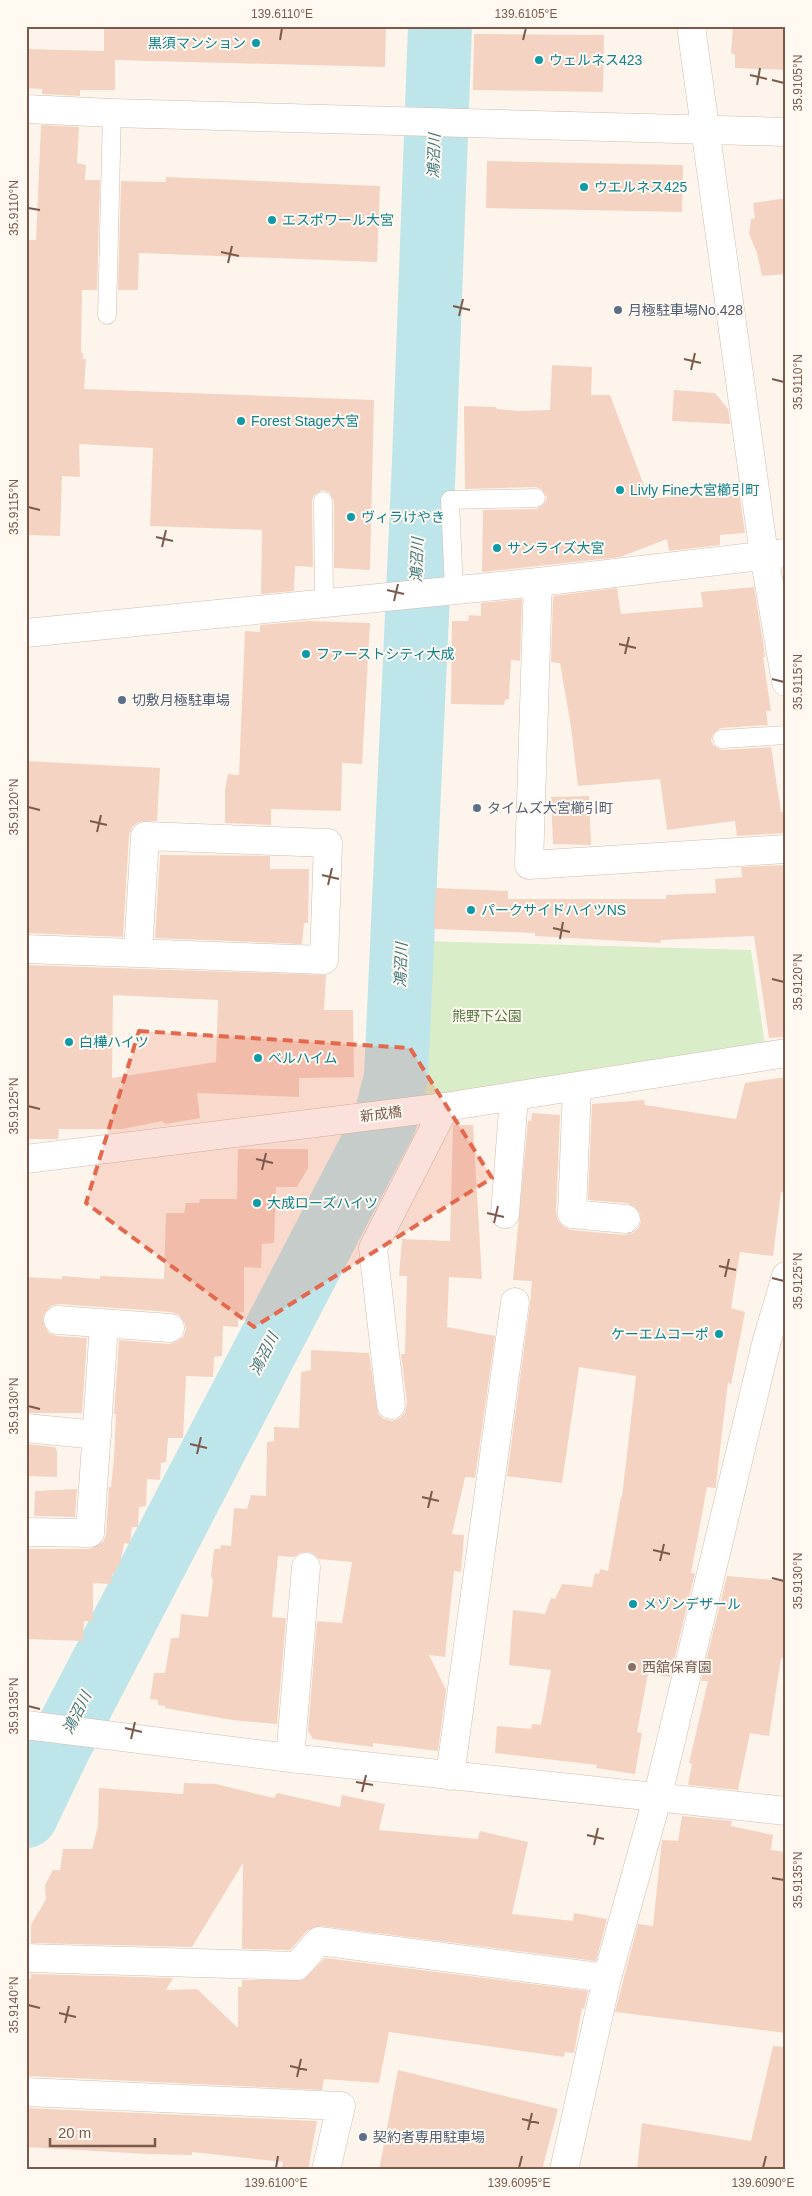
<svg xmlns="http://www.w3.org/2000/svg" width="812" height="2196" font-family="Arial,'Noto Sans JP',sans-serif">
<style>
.green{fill:#d9edc8}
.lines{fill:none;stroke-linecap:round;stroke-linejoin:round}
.river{stroke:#bee5e9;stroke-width:64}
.building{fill:#f4d3c2;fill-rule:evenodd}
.service-casing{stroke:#d1bcaf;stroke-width:19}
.minor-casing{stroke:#d1bcaf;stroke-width:29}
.service{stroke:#fff;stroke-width:18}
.minor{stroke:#fff;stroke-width:28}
.marked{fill:#e4684d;fill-opacity:0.2;stroke:#e4684d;stroke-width:4;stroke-dasharray:10 6;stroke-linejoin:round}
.ticks{fill:none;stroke:#7b5a4c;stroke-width:2}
.culture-dot{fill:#0f9aa8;stroke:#fff9f2;stroke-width:2}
.service-dot{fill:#5c6f8a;stroke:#fff9f2;stroke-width:2}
.education-dot{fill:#8d6e63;stroke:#fff9f2;stroke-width:2}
.labels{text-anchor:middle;stroke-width:4;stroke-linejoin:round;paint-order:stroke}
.culture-label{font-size:14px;fill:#0d838f;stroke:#fff9f2;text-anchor:start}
.service-label{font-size:14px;fill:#4e5e75;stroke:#fff9f2;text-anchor:start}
.park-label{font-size:14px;fill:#547a40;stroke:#fff9f2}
.street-label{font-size:14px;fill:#7b5a4c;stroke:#fff9f2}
.education-label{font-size:14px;fill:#785e54;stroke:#fff9f2;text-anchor:start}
.water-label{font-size:15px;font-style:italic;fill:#3e787f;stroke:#fff9f2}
.neatline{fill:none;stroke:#7b5a4c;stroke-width:2}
.ticks-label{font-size:12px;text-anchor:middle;fill:#7b5a4c}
</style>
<rect width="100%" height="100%" fill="#fdf5eb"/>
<path class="green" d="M422,941l329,9 14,95 -366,60 8,-28z"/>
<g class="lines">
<path class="river" d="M26,1816l31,-65 328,-630 11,-44 28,-616 16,-435"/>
</g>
<path class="building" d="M104,26h282l-1,41 -270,-7v30h-35v6l-38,-2v-5l-16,-1v-39l78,2z
M733,26h53v44l-51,-2v-13l-4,-2z
M474,34l130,1 -1,57 -130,-2z
M41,125l38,2 -2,36 9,2 -1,15h15l-3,110h-15l-1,63h2v6h3l-2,30 290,11 -4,170 -36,-2v-67l-5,-9 -7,-2 -8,5 -2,6 1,66 -18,-1 -1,25 -33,3 1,-64 -112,-4 3,-78 -74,-4 1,33 -18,-1 -2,60 -34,-1v-295h10z
M487,161l196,4 -1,47 -196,-4z
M166,177l214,9 -3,76 -238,-9 -1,37h-20l3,-109 45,1z
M786,198v76l-24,2 -5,-23 -8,-19 2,-15 4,-1 -2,-15z
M552,365l40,2 -1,28h19l39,104 63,-6 1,-6 25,-4 7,50 -25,2v10l-51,6 -2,-12 -47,18 -138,15 1,-62 54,-1 8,-6 2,-6 -6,-8 -5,-2 -71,2 -1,-83 32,1 1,2 22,2 31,-1z
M674,390l41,3 13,16 2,15 -58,-3z
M754,587l9,55 2,15h-2l8,54h-5l2,14 -47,3 -8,6 -2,6 2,5 9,5 49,-3 10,65 5,-1v22l-49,3 -2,-15 -68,9 -7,-51 -82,7 -7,-59 -11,-64 -9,-1 2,-66 64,-8 4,26 82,-7 -2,-15z
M522,599l-2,62 -9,-1 -2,39 -4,1 -1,5 -53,-1 1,-83h16l1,-6 12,1v-13z
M308,621l62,2 -8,141 -20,-1 -1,48 -70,-2v16l-46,-2v-33l3,-16 11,1 6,-144 15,1v-7z
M26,761l134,7 -3,53 -19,1 -6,5 -3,8 -6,102 -97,-4z
M589,796l2,49 -38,-1 -2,-47z
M160,855l110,1v13h39l-1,54h-4l-2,21 -147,-6z
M786,865v172l-17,1 -15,-102 -93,4 -1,3 -125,-7v-3l-101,-4 2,-41 72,3v8h158v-4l50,-2 -1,-14 27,-2 -1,-10z
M26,965l300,10 -2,35h29l1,67 -55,1v19l-102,-4 3,25 -34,6 -4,-3 -39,8h-64l-1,10h-32zM113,995l105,5 -2,62 -104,16z
M786,1077v116l-5,-1 -8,64 -33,-4 -9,56 14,4 -14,73 -3,-3 -12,102v4l-9,-1 -16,86h4l-25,104 -22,-3 -11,58 5,1 -7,41 -39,-6 1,-3 -102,-12 2,-27 34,3 1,-5 9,1 10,-55 -42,-5 4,-55 32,4 6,-16 4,1 7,-15 30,3 3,-14 4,1 1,-5 8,2 13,-74h1l14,-121 -57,-9 -17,116 -55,-7 23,-172 2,-23 -19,-1 15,-159h3l1,-8 28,2 -4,98 2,8 6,6 7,3 54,5 8,-2 6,-5 2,-7 -1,-8 -5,-6 -8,-4 -39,-3 4,-96 52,-4 1,5 91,14 9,-36z
M453,1125h20l9,154 -33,-2 -2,50 48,9 -20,142 -10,-1 -13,57 12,1 -3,37 -7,-1 -9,86 -16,-2 17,35 -8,61 -65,-8v4l-60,-8 -5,-8 9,-110 25,2 10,-61 -33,-3 -5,-5 -6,-2 -8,1 -6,4 -16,-1 -6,61 14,1 -9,106 -45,-4 -67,-12v-2l-7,-1v-5l-8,-1 4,-26h11l6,-35h8l2,-24 27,3 5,-37 -2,-4 3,-27h6l1,-4 10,1 3,-38 13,1 4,-14 15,1 1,-54 7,-1v-14l25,1 2,-56 10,-2v-20l58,3 9,61 6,5 8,2 8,-3 5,-6 2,-9 -6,-49h4l2,-78h-8l3,-37 48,2z
M238,1149h70v19l-11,19h-21l-2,56 -12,1 -1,24 -17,-1v45l-6,1v14l-15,-1 -1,30 -8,1 -1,20 -27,-1 -3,62h-15l-2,24 -5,1 -1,17 -13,-1 -1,27 -7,1 -1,20h-6l-2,17 -6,-1 -4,22 -3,1 -2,8h-3l-1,10 -18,-1v38h-9l-1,20 -57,-2v-90h64l13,-7 3,-7 3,-48h2l3,-29 2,-44h-2l5,-74 50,4 7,-2 7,-5 3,-8 -2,-7 -5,-7 -8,-3 -112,-8 -8,2 -6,6 -2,6 1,8 5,7 8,3 30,2 -5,75h-56v-136l36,2v-3l38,3v-3l64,3 2,-66h18l2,-10h13l1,-4h37z
M26,1444l29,3 2,4v26l-31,-1z
M77,1489l-2,28 -41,-1 1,-25z
M727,1576l59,5v78l-5,-1 -12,78 -19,-3 -12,57 -50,-5 4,-21 -3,-1 19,-82h-7z
M184,1783l32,1 58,14 3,-5 63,14 2,-12 43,9 -6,26 99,9 2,-8 48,11 -16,72 61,7 1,-8 33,6 -11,42 -275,-35 -13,4 -18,20 -48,-1 1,-86 -51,84 -161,-4v-18l15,-26 -1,-14 8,-15h7l3,-21h29l6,-23 1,-38 84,6z
M682,1816l50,5 -1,5 42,9 -2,15 15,2v181l-171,-21 23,-88 15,2 9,-86 16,1z
M325,1958l263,33 -4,18 -2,-1 -8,45 -9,-1 -1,5 -175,-25 -10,51 -55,-4 -2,11 -295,-14 -1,-97h5v-5l142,4 -7,12 31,-1 41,39v-41h4v-7h61z
M773,2046l13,1v123h-149l5,-47 109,18z
M398,2070l160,39 -16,61h-163z
M26,2108l291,13 -9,49h-27l2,-8 -91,-10v3l-44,-1 -122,-7z"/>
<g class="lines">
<defs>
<path id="service" d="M107,315l5,-202
M323,501l1,101
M454,590l-4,-90 86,-2
M722,739l64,-4"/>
<path id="minor" d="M691,26l73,529 22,127
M26,109l86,4 674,19
M538,582l-9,283 257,-16
M26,633l512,-51 248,-29
M26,949l298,11 4,-117 -183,-7 -7,117
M577,1087l-5,127 54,5
M26,1159l419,-52 341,-54
M505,1214l9,-117
M58,1320l112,8
M391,1405l-18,-157 72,-141
M26,1428l71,7
M26,1532l64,1 14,-209
M26,1725l264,33 496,53
M290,1758l16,-191
M450,1776l65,-474
M26,1958l271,8 22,-25 288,37
M26,2092l315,14 -15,64
M564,2170l43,-192 50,-179 110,-459 19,-64"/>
</defs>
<use href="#service" class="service-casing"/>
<use href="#minor" class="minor-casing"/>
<use href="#service" class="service"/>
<use href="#minor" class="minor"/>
</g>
<path class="marked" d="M139,1031l271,17 82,130 -238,149 -168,-124z"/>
<path class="ticks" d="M280,40l2,-12M523,40l3,-12M750,75l17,4M772,80l12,3M757,85l3,-17M28,208l12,2M221,252l18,4M228,263l4,-17M453,306l17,4M459,316l4,-17M684,359l17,4M691,370l4,-17M772,379l12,3M28,507l12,3M156,537l17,4M162,547l4,-17M387,590l17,4M394,601l4,-17M619,644l17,4M625,654l4,-17M772,679l12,3M28,807l12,3M90,821l17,4M97,832l4,-17M322,875l17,4M328,885l4,-17M553,928l17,4M560,939l3,-17M772,979l12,3M28,1106l12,3M256,1159l17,4M262,1170l4,-17M487,1213l17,4M494,1223l4,-17M719,1266l17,4M725,1277l4,-18M772,1278l12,3M28,1406l12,3M190,1444l17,4M197,1454l4,-17M422,1497l17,4M428,1508l4,-17M653,1550l17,4M660,1561l4,-17M772,1578l12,3M28,1706l12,3M125,1728l17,4M131,1739l4,-17M356,1782l17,3M362,1792l4,-17M587,1835l17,4M594,1845l4,-17M772,1878l12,2M28,2005l12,3M59,2013l17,4M65,2023l4,-17M290,2066l17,4M297,2077l4,-18M522,2119l17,4M528,2130l4,-17M276,2168l2,-12M519,2168l3,-12M763,2168l3,-12"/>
<g class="culture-dot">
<circle cx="256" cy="43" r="5"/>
<circle cx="539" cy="60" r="5"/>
<circle cx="584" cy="187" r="5"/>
<circle cx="272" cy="220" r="5"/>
<circle cx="241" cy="421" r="5"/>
<circle cx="620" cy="490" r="5"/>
<circle cx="351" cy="517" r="5"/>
<circle cx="497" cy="548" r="5"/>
<circle cx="306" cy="654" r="5"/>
<circle cx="471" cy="910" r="5"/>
<circle cx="69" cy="1042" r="5"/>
<circle cx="258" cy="1058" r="5"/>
<circle cx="257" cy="1203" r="5"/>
<circle cx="719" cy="1334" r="5"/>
<circle cx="633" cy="1604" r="5"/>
</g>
<g class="service-dot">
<circle cx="618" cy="310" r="5"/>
<circle cx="122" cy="700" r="5"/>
<circle cx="477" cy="808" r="5"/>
<circle cx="363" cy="2137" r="5"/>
</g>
<circle class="education-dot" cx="632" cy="1667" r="5"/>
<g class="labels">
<g class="culture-label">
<text x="246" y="48" text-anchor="end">黒須マンション</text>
<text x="549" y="65">ウェルネス423</text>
<text x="594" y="192">ウエルネス425</text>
<text x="282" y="225">エスポワール大宮</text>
<text x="251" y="426">Forest Stage大宮</text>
<text x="630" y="495">Livly Fine大宮櫛引町</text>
<text x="361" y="522">ヴィラけやき</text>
<text x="507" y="553">サンライズ大宮</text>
<text x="316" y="659">ファーストシティ大成</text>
<text x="481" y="915">パークサイドハイツNS</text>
<text x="79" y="1047">白樺ハイツ</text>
<text x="268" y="1063">ベルハイム</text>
<text x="267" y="1208">大成ローズハイツ</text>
<text x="709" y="1339" text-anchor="end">ケーエムコーポ</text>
<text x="643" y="1609">メゾンデザール</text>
</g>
<g class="service-label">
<text x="628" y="315">月極駐車場No.428</text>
<text x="132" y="705">切敷月極駐車場</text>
<text x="487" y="813">タイムズ大宮櫛引町</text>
<text x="373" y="2142">契約者専用駐車場</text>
</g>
<g class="park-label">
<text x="487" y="1021">熊野下公園</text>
</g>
<g class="street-label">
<text transform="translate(381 1114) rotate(-7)" y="5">新成橋</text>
</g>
<g class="education-label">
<text x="642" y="1672">西舘保育園</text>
</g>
<g class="water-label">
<text transform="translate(434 156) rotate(-88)" y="5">鴻沼川</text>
<text transform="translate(417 560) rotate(-88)" y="5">鴻沼川</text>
<text transform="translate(401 965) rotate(-88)" y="5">鴻沼川</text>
<text transform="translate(264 1354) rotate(-63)" y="5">鴻沼川</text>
<text transform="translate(77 1713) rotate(-63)" y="5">鴻沼川</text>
</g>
</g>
<rect width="812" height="2196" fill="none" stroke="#fff9f2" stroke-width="55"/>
<path d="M50 2138v8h105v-8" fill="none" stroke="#7b5a4c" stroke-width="2.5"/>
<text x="58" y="2138" font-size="15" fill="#7b5a4c" stroke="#fff9f2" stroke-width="4" paint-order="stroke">20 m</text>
<rect x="28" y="28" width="756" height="2140" class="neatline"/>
<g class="ticks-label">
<text x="282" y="18">139.6110°E</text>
<text x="526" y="18">139.6105°E</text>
<text transform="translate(798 83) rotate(-90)" y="4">35.9105°N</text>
<text transform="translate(14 208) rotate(-90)" y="4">35.9110°N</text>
<text transform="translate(798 382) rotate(-90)" y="4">35.9110°N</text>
<text transform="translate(14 507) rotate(-90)" y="4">35.9115°N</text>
<text transform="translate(798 682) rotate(-90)" y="4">35.9115°N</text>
<text transform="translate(14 807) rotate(-90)" y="4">35.9120°N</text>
<text transform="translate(798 982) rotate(-90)" y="4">35.9120°N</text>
<text transform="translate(14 1106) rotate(-90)" y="4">35.9125°N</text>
<text transform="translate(798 1281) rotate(-90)" y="4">35.9125°N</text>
<text transform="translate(14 1406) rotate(-90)" y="4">35.9130°N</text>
<text transform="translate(798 1581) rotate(-90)" y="4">35.9130°N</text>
<text transform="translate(14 1706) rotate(-90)" y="4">35.9135°N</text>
<text transform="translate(798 1880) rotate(-90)" y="4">35.9135°N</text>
<text transform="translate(14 2005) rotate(-90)" y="4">35.9140°N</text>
<text x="276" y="2187">139.6100°E</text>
<text x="519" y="2187">139.6095°E</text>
<text x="763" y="2187">139.6090°E</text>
</g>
</svg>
